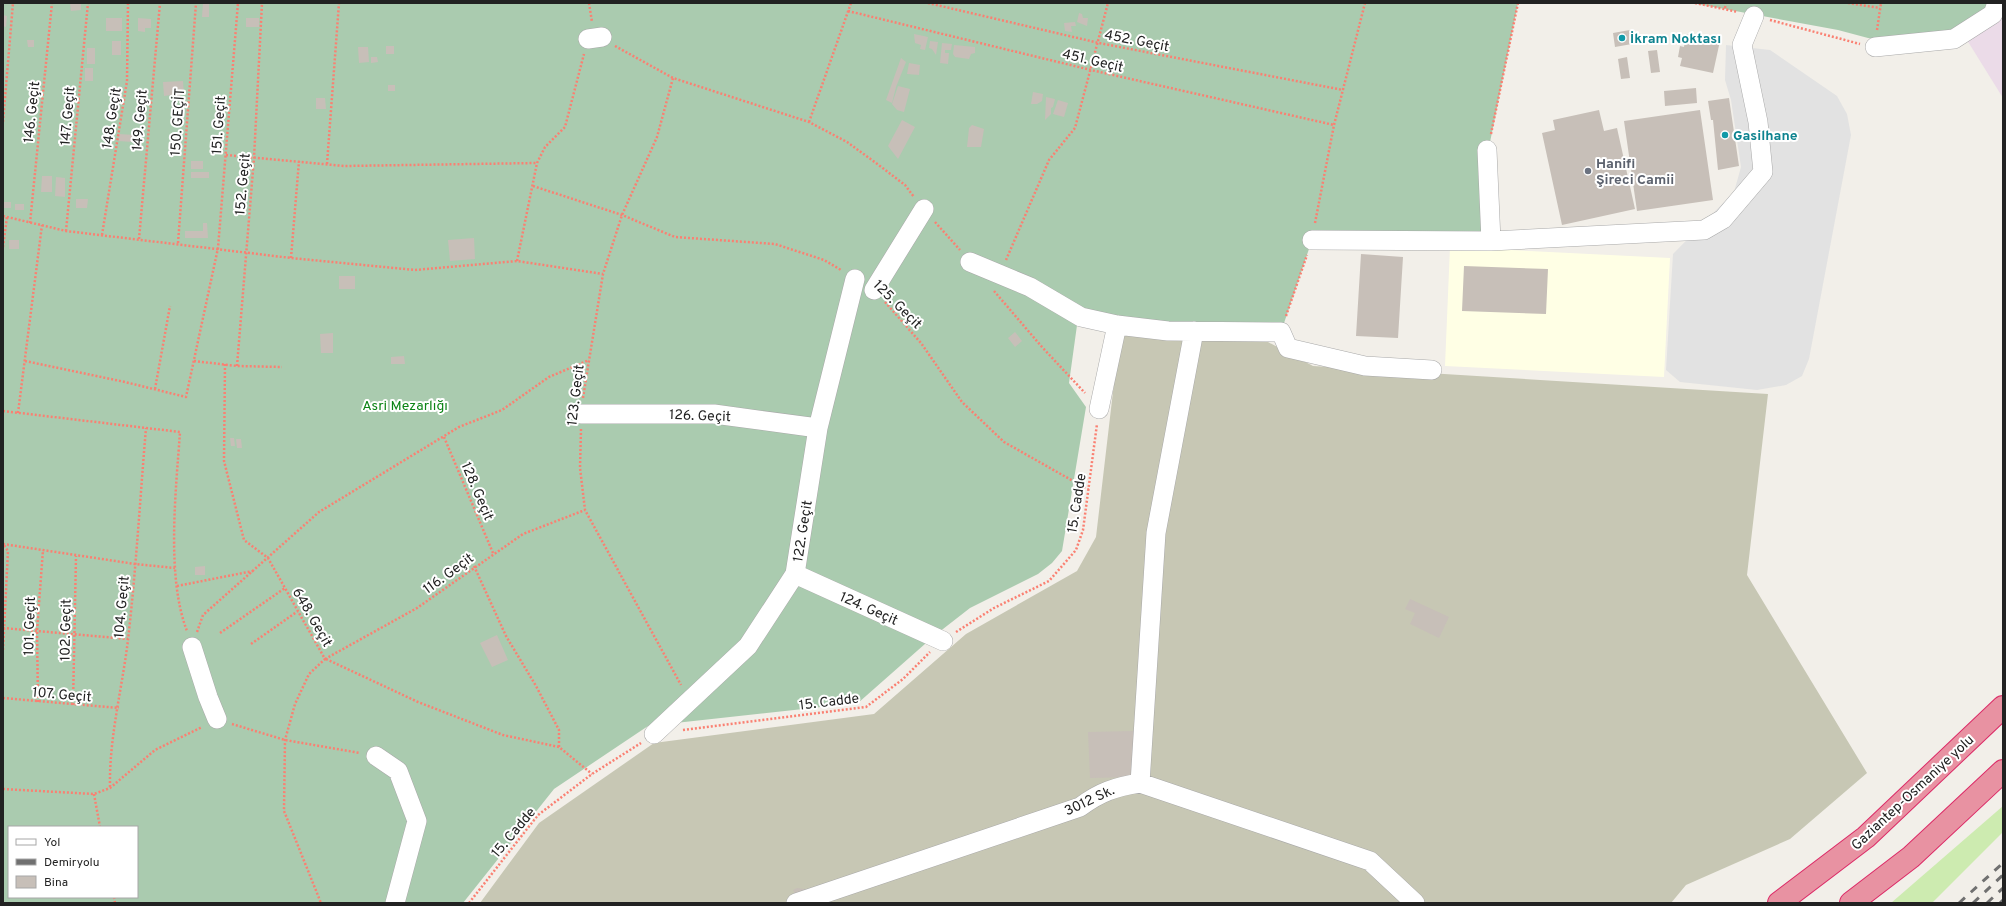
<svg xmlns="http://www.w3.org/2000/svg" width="2006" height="906" font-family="Overpass,sans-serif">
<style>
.industrial{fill:#ebdbe8}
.education{fill:#ffffe5}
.construction{fill:#c7c7b4}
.grass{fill:#cdebb0}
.cemetery{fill:#aacbaf;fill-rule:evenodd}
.parking{fill:#e2e2e2}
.building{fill:#c7bfb8}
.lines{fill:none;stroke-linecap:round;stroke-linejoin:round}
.minor-casing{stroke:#a9a9a9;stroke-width:20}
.highway-casing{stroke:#dc2a67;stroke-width:24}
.path{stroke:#fa8072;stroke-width:2.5;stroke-dasharray:2 2;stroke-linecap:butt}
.minor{stroke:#fff;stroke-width:19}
.highway{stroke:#e892a2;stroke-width:22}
.rail{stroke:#707070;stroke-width:3;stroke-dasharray:8 8;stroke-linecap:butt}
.culture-dot{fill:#0f9aa8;stroke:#fff;stroke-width:1.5}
.worship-dot{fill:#6b7280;stroke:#fff;stroke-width:1.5}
.labels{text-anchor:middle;stroke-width:4;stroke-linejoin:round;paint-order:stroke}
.culture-label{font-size:14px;font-weight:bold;fill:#0d838f;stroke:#fff;text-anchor:start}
.street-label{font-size:14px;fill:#222;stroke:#fff}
.worship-label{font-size:14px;font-weight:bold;fill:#5b616d;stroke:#fff;text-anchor:start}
.park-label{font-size:14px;fill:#0c8416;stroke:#fff}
</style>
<rect width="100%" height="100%" fill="#f2efe9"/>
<path class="industrial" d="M2003,3v95l-41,-66z"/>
<path class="education" d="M1450,247l220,11 -6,119 -219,-11z"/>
<path class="construction" d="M1120,332l148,10 45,24 455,28 -21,181 120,198 -77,66 -104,46 -15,18h-1191l59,-80 115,-80 220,-29 92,-80 111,-63 19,-34z"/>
<path class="grass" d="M2003,806v26l-71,71h-41z"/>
<path class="cemetery" d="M3,3h1515l-31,154v83h-175l-31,92 -203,-14 -9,65 17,24 -24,144 -10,12 -14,11 -68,34 -36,28 -76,67 -210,23 -94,63 -91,114h-460zM9,827h128v70h-128z
M1692,3h300l-30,29 -53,10 -41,-4 -30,-8z"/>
<path class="parking" d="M1726,45l44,5 67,46 10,18 4,21 -42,224 -7,17 -16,9 -29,5 -77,-8 -14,-12 7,-116 61,-62 7,-25 -10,-67 -6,-20z"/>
<path class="building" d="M70,3h11v7l-10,1z
M203,3h6v14h-7z
M1079,13l3,1 1,4h5l-1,8 -10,-4z
M3,15l4,1 -1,11 -3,-1z
M106,18h16v13h-16z
M138,18l13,1v9h-6v4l-7,-1z
M246,18h13v9h-13z
M1075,22l1,4h-5l1,6 -7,-1 -1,-8z
M1630,30l2,14 -17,3 -2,-14z
M914,34l14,3 -3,13 -5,-1 1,-4 -6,-2z
M1686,34l34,7 -7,32 -33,-7 2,-8 -4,-1 2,-11 4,1z
M27,40h7v7h-6z
M112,41h9v14h-9z
M930,41l8,1 -2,13 -4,-6 -3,-1z
M942,43l10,1 -1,6h-6v3h4l-1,11 -8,-1z
M954,45l21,2v6l-4,1 -2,5 -14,-2 -2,-3z
M386,46h8v8h-8z
M358,47h10l1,15 -10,1z
M87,48h8v16h-8z
M1657,50l3,22 -9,1 -3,-22z
M371,57h6l1,5 -7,1z
M1627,57l3,21 -9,1 -3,-20z
M901,58l5,4 -10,25 -4,16 -6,-3z
M909,63l11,2 -1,10 -12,-1z
M85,68h8v13h-8z
M183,81l1,14h-4l1,4 -8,1 -1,-5 -8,1 -1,-14z
M388,85h7v6h-7z
M898,86l12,3 -6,23 -7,-2 -5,-6z
M1696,88l1,15 -32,3 -1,-15z
M1033,92l10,2 -1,7 -5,3h-6z
M1046,97l9,2 -2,8 -2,1v6l-6,6z
M316,98h9l1,11h-10z
M1729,98l10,68 -21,4 -5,-50h-2l-3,-19z
M1058,100l10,3 -4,14 -11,-3z
M1599,110l5,21 13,-3 18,81 -73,16 -20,-92 13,-3 -2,-10z
M1700,110l13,90 -76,11 -13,-90z
M902,120l13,7 -17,32 -10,-13z
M972,125l12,4 -3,18h-14l2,-19z
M119,134l15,1 -1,7 -15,-1z
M191,161h12v8h-12z
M191,172h18v6h-18z
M42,176h10v16h-11z
M56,177l9,1v19l-10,-1z
M76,199h12l-1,9h-11z
M3,202h8v6h-8z
M15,204h9v6h-9z
M203,223h4l1,15h-23v-7h18z
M474,238l1,21 -25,2 -2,-21z
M9,240h10v9h-10z
M1361,254l42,3 -5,81 -42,-2z
M1464,266l84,3 -2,45 -84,-3z
M339,276h16v13h-16z
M1015,332l7,9 -7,6 -7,-9z
M333,333v20h-12l-1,-19z
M404,356l1,8h-14v-7z
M230,438h4l1,8h-4z
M236,439h5l1,9h-5z
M205,566v9h-10v-8z
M1410,599l39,18 -10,21 -29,-14 5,-11 -10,-4z
M497,635l11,25 -16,7 -12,-24z
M1134,731l1,46 -45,1 -2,-46z
M797,888l15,2 -14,9 -5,-9z"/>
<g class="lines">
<defs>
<path id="minor" d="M588,39l14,-2
M1875,47l79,-8 39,-25 4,-11
M1312,240l179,1 -4,-91
M1491,241l213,-11 19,-11 40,-47 -5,-50 -16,-77 12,-29
M970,262l60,25 51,30 36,8 51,6 113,1 7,16 77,18 67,4
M874,290l50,-81
M1099,409l18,-84
M581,414h133l104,14
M795,574l148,67
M192,647l16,50 9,22
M654,734l94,-88 47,-72 23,-146 37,-149
M376,756l22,15 19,50 -22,82
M1140,783l16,-250 38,-202
M796,903l284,-96c20,-15 35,-20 60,-24l230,78 45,42"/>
<path id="highway" d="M1779,903l87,-66 137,-130
M1851,903l60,-46 92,-86"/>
</defs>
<use href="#minor" class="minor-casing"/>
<use href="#highway" class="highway-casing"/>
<path class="path" d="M589,3l3,19
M928,3l171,40 244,47
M1695,3l43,9
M1848,3l32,5
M1725,8l1,-5
M848,11l243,59 243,55
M1770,20l90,24
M1877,30l4,-27
M615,46l58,32 136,44 38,20 29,21 29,22 9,12
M3,122l10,-119
M809,122l42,-119
M1491,134l27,-131
M226,155l118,11 193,-3
M327,164l12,-161
M533,186l89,29 53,22 100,7 49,16 17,10
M3,216l63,15 225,27 124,12 102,-9 86,13
M935,222l25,28
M30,223l22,-220
M1315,223l19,-98 31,-122
M66,231l22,-228
M102,235l25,-154 1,-78
M139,239l21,-236
M178,243l18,-240
M3,247l4,-30
M291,258l8,-97
M1006,260l43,-100 26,-32 33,-125
M517,261l20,-98 8,-16 20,-20 19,-73
M994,291l48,56 43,46
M885,302l36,41 41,59 42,40 85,48
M1286,316l21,-61
M25,361l100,21 61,15 32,-149 20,-245
M194,361l43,5 45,1
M225,364l-1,97 20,79 24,18 57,101 -16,15 -14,30 -10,36 -1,71 37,92
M237,366l17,-208 8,-155
M155,389l15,-83
M583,398l20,-124 19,-59 35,-78 16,-59
M3,411l177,21c-4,58 -14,145 7,199
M18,413l24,-188
M581,429l-1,39 5,42 96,175
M444,437l49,116
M3,544l132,20 40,4
M474,566l32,70 30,50 23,44v17
M177,586l76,-15
M3,628l125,11
M197,632l6,-17 116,-103 140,-85 43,-17 47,-33 40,-17
M956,632l38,-24 55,-27 27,-31 7,-20 14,-106
M220,633l65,-45
M251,644l47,-33
M3,650l5,-99 -4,-6
M325,659l92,-51 106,-74 62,-24
M326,659l92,43 85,33 56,12 33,27
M3,698l116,10
M38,702l-1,-71 6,-81
M73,705l3,-149
M232,724l53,16 75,13
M683,730l183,-23 37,-28 27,-27
M110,787c-1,-49 12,-98 18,-147 8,-70 12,-141 18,-212
M3,789l91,5 16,-6 45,-38 47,-23
M94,794l6,33
M114,897l1,6
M469,903l69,-88 54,-41 49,-31"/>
<use href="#minor" class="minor"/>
<use href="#highway" class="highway"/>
<path class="rail" d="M1959,903l44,-40
M1973,903l30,-28
M1987,903l16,-15
M2000,903l3,-3"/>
</g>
<g class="culture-dot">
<circle cx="1622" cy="38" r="4"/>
<circle cx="1725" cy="135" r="4"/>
</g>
<circle class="worship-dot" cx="1588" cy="171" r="4"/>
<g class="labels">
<g class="culture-label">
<text x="1630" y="43">İkram Noktası</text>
<text x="1733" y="140">Gasilhane</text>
</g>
<g class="street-label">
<text transform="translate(1137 40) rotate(11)" y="5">452. Geçit</text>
<text transform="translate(1093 60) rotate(13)" y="5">451. Geçit</text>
<text transform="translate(31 112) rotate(-84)" y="5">146. Geçit</text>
<text transform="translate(67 116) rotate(-85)" y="5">147. Geçit</text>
<text transform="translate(111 118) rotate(-81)" y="5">148. Geçit</text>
<text transform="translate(139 120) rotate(-85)" y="5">149. Geçit</text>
<text transform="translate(177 122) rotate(-86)" y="5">150. GEÇİT</text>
<text transform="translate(218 125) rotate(-86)" y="5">151. Geçit</text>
<text transform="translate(242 184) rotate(-85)" y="5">152. Geçit</text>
<text transform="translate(898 304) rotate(45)" y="5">125. Geçit</text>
<text transform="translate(575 395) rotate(-83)" y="5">123. Geçit</text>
<text transform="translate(700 415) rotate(2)" y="5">126. Geçit</text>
<text transform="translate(478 491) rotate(67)" y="5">128. Geçit</text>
<text transform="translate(1076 503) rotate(-81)" y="5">15. Cadde</text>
<text transform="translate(802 531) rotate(-81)" y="5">122. Geçit</text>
<text transform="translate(448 573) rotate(-36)" y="5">116. Geçit</text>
<text transform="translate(121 607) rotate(-85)" y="5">104. Geçit</text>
<text transform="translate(869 608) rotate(24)" y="5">124. Geçit</text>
<text transform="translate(313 617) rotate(60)" y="5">648. Geçit</text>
<text transform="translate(29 626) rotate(-88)" y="5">101. Geçit</text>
<text transform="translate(65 630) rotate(-89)" y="5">102. Geçit</text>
<text transform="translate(62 694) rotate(5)" y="5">107. Geçit</text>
<text transform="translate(829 701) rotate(-7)" y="5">15. Cadde</text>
<text transform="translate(1912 792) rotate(-43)" y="5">Gaziantep-Osmaniye yolu</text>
<text transform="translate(1089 800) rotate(-25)" y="5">3012 Sk.</text>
<text transform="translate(513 832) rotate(-50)" y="5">15. Cadde</text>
</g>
<g class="worship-label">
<text x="1596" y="168">Hanifi<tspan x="1596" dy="16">Şireci Camii</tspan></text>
</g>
<g class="park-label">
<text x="405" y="410">Asri Mezarlığı</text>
</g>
</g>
<rect width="2006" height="906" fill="none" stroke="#222222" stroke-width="8"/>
<rect x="8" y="826" width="130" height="72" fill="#ffffff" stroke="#a7a7a7"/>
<rect x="16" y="839" width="20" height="6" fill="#ffffff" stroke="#a7a7a7"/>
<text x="44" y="846" font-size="12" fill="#222222">Yol</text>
<rect x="16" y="859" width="20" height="6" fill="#707070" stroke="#a7a7a7"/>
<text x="44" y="866" font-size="12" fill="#222222">Demiryolu</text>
<rect x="16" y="876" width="20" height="12" fill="#c7bfb8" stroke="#a7a7a7"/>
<text x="44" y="886" font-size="12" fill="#222222">Bina</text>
</svg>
